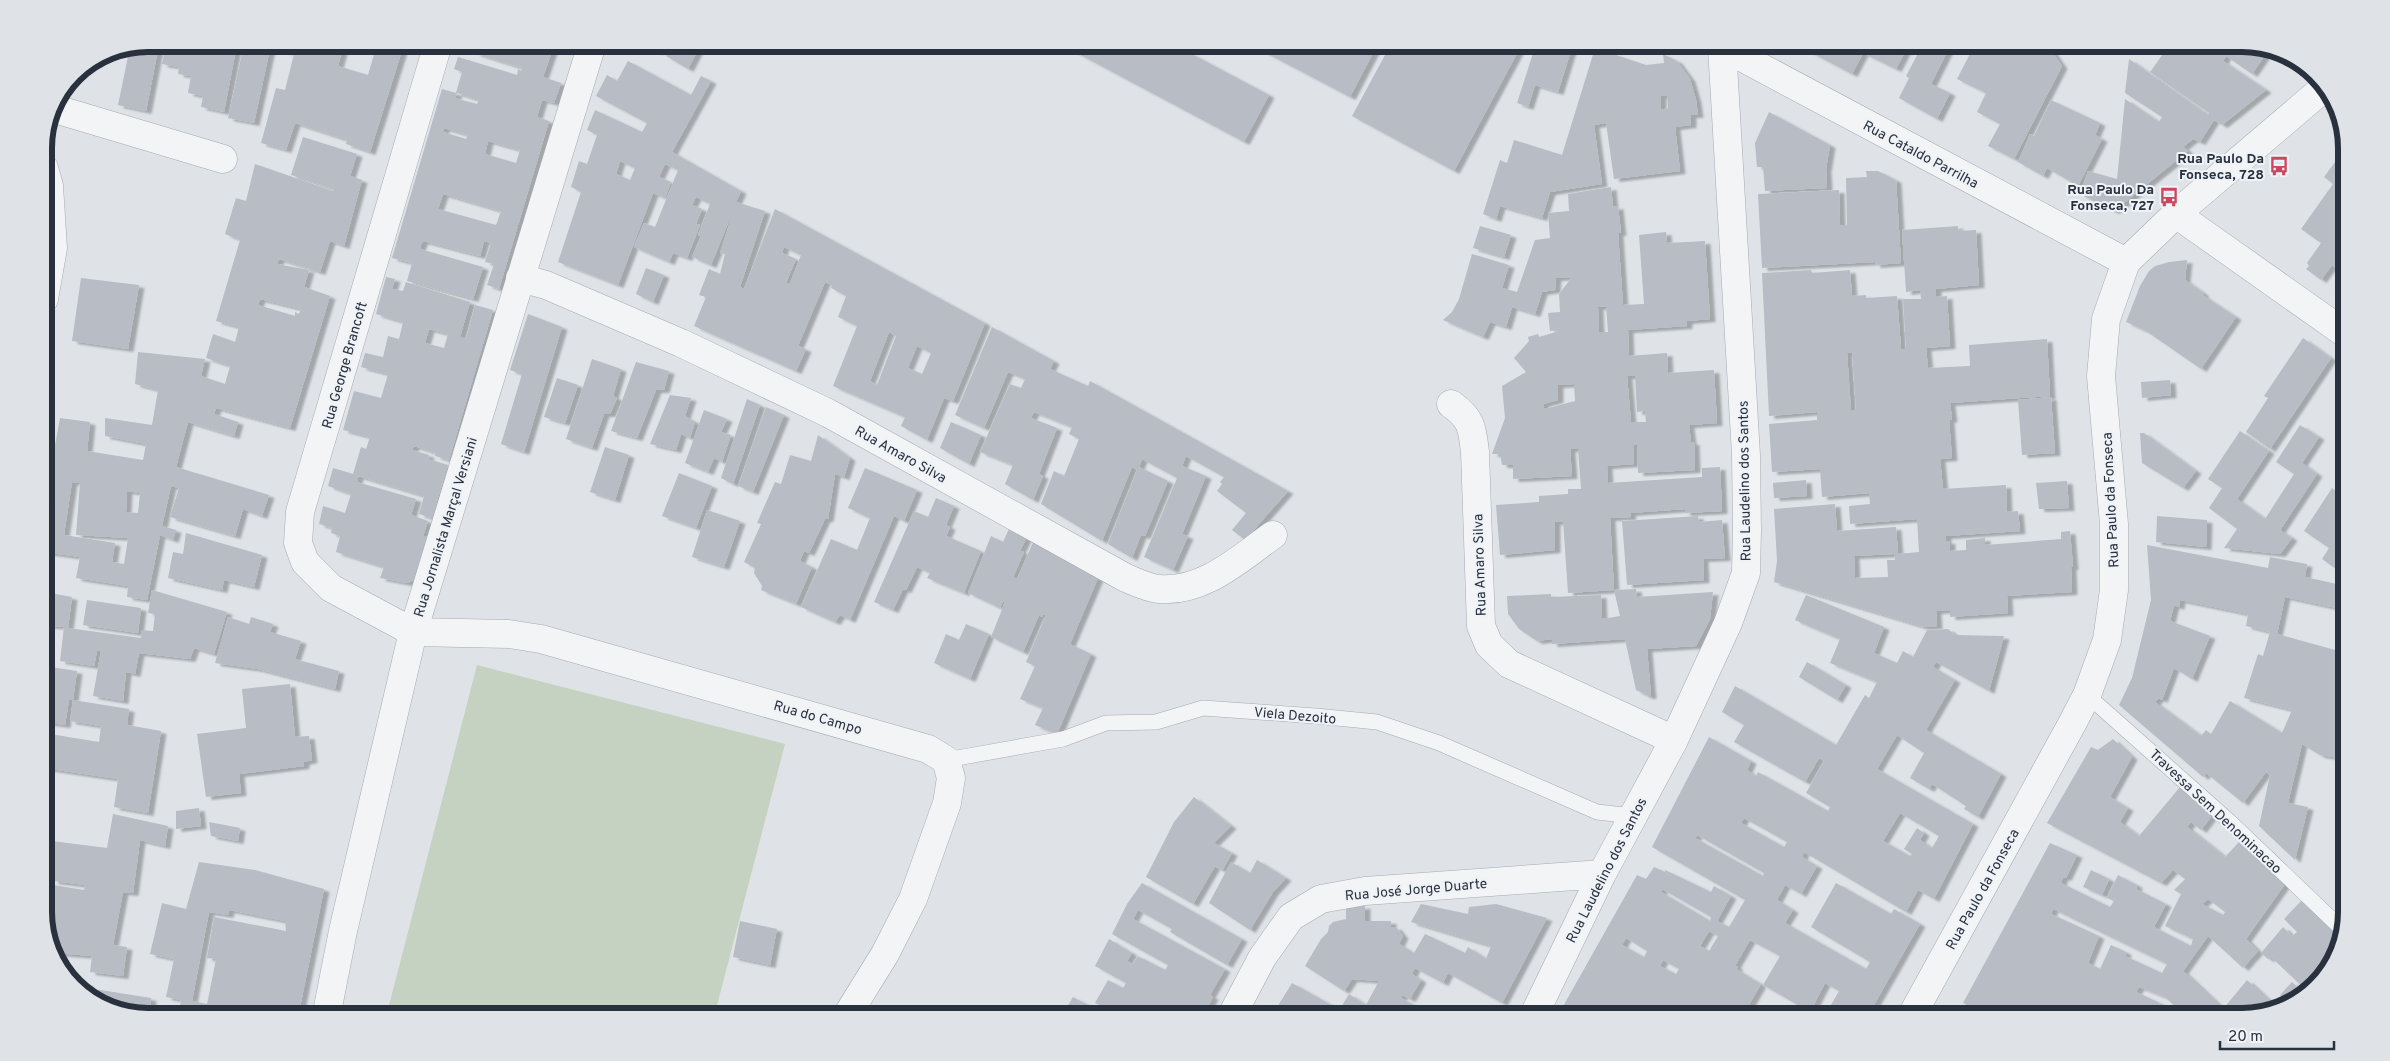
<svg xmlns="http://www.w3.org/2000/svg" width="2390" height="1061" font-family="Overpass,sans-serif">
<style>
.green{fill:#c5d2c1}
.building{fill:#b7bcc5;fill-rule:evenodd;filter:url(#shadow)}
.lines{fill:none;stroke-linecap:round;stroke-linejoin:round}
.service-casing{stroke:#a5aab2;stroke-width:16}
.minor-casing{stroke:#a5aab2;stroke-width:29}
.service{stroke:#f2f4f6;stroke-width:15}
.minor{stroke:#f2f4f6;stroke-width:28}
.labels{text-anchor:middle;stroke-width:4;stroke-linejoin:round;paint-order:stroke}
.street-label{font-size:14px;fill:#29313f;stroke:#eff2f6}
.poi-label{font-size:14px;font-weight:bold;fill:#29313f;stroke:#eff2f6;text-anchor:end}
.rim{fill:none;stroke:#29313f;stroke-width:6}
</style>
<defs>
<filter id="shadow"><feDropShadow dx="5.5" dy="3" stdDeviation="1" flood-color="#0004"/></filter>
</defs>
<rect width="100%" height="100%" fill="#dfe3e8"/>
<path class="green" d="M477,665l308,79 -71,273h-328z"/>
<path class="building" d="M148,44h11l-13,67 -28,-6 12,-58z
M166,44h71l-13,68 -23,-5 2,-11 -15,-3 3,-17 -13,-2 1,-7 -17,-3z
M244,44h27l-17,79 -26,-5z
M279,44h65l-6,22 30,9 9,-31h27l-34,108 -24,-8 1,-4 -52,-17 -9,27 -25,-7 15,-55 9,2 9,-36 -16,-5z
M458,44h93l3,1 -11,32 18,6 -7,20 -12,-3 -5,17 12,4 -50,168 -12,-4 7,-21 -9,-2 6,-19 -7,-2 -4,15 -57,-15 -2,4 -1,4 63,18 -10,32 -66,-18 5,-18 -20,-5 50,-169 14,4 6,-21 -8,-3 4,-12 59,18 1,-6 3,2 1,-3 -47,-15 1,-4zM457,93l22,7 -2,4 -22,-6zM444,128l24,7 -2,4 -23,-7zM488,141l32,9 -4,13 -31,-9zM443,194l58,17 -5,14 -58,-16z
M643,44h20l-5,8z
M673,44h28l-13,25 -22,-13z
M715,44h17l-4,7z
M1060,44h113l96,51 -25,47z
M1249,44h115l11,5 -25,48z
M1391,44h131l-68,127 -102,-55z
M1536,44h37l-15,48 -23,-7 -7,22 -11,-4z
M1795,44h114l-13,25 -33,-16 -11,21z
M1923,44h28l-20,40 19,9 -13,26 -38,-21 10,-20 -3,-2z
M1975,44h44l18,10 6,-10h4l15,22 -48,93 -26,-13 12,-22 -23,-12 9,-19 -29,-14z
M2170,44h72l27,5 -17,25 -26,-18 -3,5 43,29 -44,35 -8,-5 -14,22 -7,-3 -10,8 5,4 -74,60 -34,-17 8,-23 29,8 8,-80 34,23 3,-5 -37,-24 4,-34 79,56 1,-2 -59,-41z
M1595,48l51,17 18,-2 -1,-9 14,7 13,18 6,21 2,15h-7v10l-16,2 5,44 -66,8 -8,-56 -12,2 8,59 -52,8 -8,26 -42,-12 -4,13 -13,-5 17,-54 7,3 7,-23 48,15zM1667,95l1,13 -7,2v-14z
M628,61l63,34 10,-19 10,5 -39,71 69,39 -5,11 29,9 -25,76 4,2 31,-80 210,114 -32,78 -9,-3 -17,42 -26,-14 4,-9 -72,-31 24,-60 -19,-9 8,-21 -15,-8 1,-3 -7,-3 -27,64 8,3 -10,22 -102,-45 12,-29 -7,-2 10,-26 11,5 5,-20 -5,-1 15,-47 -24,59 -19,-8 9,-21 -3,-1 12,-31 -14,-7 -4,8 10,4 -6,15 4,1 -13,33 -14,-5 -4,9 -35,-15 10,-24 11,4 23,-57 -13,-6 -1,2 -5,11 12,5 -6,16 -12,-5 -35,92 -60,-23 23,-70 -10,-5 8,-26 8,3 10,-29 -10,-5 8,-20 47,22 5,-9 -51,-27 11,-21 10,6zM620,161l15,7 -5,12 -14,-6zM784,247l17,8 -11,28h-4l10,-24 -14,-6zM889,332l7,4 -19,49 -7,-4zM917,346l14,7 -9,21 -14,-6z
M2051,100l49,23 -5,12 7,4 -24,47 -31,-18 -4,8 -25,-14 12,-28 4,2z
M1769,112l61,33 -4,24 1,19 -62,3 -2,-24h-6l-2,-24z
M303,137l54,17 -7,22 12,4 -18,66 -14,-5 -10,31 -41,-13 -2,5 32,6 -5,17 26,9 -40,132 -74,-20 -2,6 24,8 -4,14 -46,-14 -12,45 93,28 -7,21 -19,-7 -8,27 -65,-19 9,-29 -8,-2 -9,40 14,4 -3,10 -13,-5 -13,65 -20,-3 1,-11 -52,-8 4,-21 -36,-5v-47l16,-87 30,4 -3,29 56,9 3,-16 -41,-8v-18l47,7 6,-35 -23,-6 3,-32 67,7 -4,17 24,8 5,-18 -24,-8 7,-24 22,8 4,-15 -23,-6 24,-81 -15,-6 11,-36 10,3 9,-37 78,27 1,-2 -43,-14zM260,299l41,10 -2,5 -4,-2v4l-37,-11zM72,482l8,1 -4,52 52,3 -4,26 -12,-2 3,-19 -51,-8zM127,491l13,2 -2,20 -12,-1z
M2346,147v129l-14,-11 -11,15 -15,-11 3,-3 -2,-3 14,-20 -20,-14 32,-45 -9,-7z
M1866,171h12l18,9 5,83 -26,2v-3l-113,6 -4,-74 81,-4 1,35h7l-1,-47 21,-1z
M1611,187l2,20 5,-1 3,27h-3l5,72 21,-1 -5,-69 27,-3 1,11 38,-2 5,78 -23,2v5l-59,4 1,26 38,-3 1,20 46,-3 3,53 -28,2 2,17h3l1,28 -57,3 -1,-28h-4l1,19 -27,2 1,17 94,-6v-9l18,-1 2,44 -37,2v-4l-55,4 1,4 -21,1 4,72 -46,3 -5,-72 -8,1v28l-55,5 -4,-50 43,-3v-6l29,-2v-5h13l-3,-40h-8l2,27 -59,3v-14h-11l-2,-11h-8l13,-36 -3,-32 24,-14 -12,-14 15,-17 -1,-4 10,-3 1,3 24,-7 -13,1 -2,-18 12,-1 -1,-18 13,-17 -16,1 -1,12 -13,2 -7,22 -23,-7 -6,20 -16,-5 -7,15 -40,-17 9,-8 7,-13 13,-45 37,11 -7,23 15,4 18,-52 15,-2 -2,-25 21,-2 -1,-17zM1606,306l2,26h-9l-1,-25zM1627,376h8l2,36 8,-1 1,11h-15zM1574,384l1,17 -31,8 -1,-5 15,-4v-15z
M1480,226l31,9 -7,22 -31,-9z
M1958,226v5l18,-1 3,55 -43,4v8l11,-1 3,50 -24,2 2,20 42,-2 -1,-21 78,-6 3,57 -100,7 2,16 -3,1 3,38 -12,1 3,30 63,-4 1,27 11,-1 2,20 -74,5v5h4v10l16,-1v-10l19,-2v7l76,-6v-7l9,-1 3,36h-2l1,25 -65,4 1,17 -58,4v-7l-14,1 1,15 -13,1 -150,-45 3,-21 -3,-52 61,-5 2,27 59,-4 2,27 21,-2 -2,-33 -67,5 -1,-18 21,-2 -1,-11 -47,4 -2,-28 -48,3 -3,-48 48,-4v-8l-48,4 -7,-143 49,-3 1,3 38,-3 2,26 14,-1v3l31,-2 4,53h5l-3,-50h18l-1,-9 -14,2 -4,-62zM1847,353h5l4,57h-5zM1894,554l1,6h-8l1,17 -33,1 -1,-22z
M2187,260l-2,20 17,12 2,4 32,21 -35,52 -55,-38 -20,-9 14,-36 9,-15 6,-5 14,-4z
M646,268l18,7 -11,27 -17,-8z
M386,277l9,2 -3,10 11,2 3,-9 64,20 -10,35 6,2 9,-34 18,5 -44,150 -14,-4 1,-3 -22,-7 -2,4 17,5 -1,4 20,6 -16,53 -13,-4 5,-18 -66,-20 -1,6 59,17 -5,16 17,6 -5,15 4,1 -13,43 -7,3 -27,-5 4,-11 -48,-15 4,-16 -9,-3 1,-5 -13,-4 4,-18 22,7 6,-19 -23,-8 5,-18 20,6 8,-27 5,2 4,-12 -27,-7 11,-39 27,7 7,-24 -27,-7 4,-14 18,4 5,-21 11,3 4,-17 -27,-8zM429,329l19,5 -4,14 -19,-5z
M81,278l58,7 -11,64 -56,-8z
M528,314l34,13 -38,125 -23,-8 21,-70 -12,-4z
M992,327l62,34 -4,8 38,17 2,-5 198,110 -43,49 -13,-10 14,-17 -29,-22 5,-7 -2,-2 4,-5 -38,-21 -4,10 24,10 -24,58 6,2 -15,34 -29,-13 33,-79 -35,-19 -3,8 29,14 -23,55 -4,-1 -9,23 -24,-14 29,-74 -5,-3 -30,74 -61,-37 13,-33 10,5 15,-37 -10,-5 3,-7 -38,-15 -3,6 26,10 -18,46 4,2 -10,24 -28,-16 8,-19 -33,-13 30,-68 11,4 4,-9 -17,-7 -24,56 -29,-13z
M2303,338l28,20 -61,91 -24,-17 22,-34 -4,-2z
M592,359l29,10 -8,27 4,2 -7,16h-6l-12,34 -26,-9z
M636,362l33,9 -5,19h-8l-19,48 -26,-7z
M557,378l21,7 -13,38 -21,-6z
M2170,380l1,15 -29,3 -1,-16z
M670,395l21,3 -6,18 10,6 -5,16 -9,-4 -5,16 -26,-6z
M2051,397l4,56 -33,2 -4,-55z
M747,399l13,6 -27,79 -12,-6z
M766,407l18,8 -31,77 -15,-6z
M704,410l23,9 -6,13 10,3 -9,27 -8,-4 -6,14 -23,-9z
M951,422l30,13 -12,29 -29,-16z
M2300,425l19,12 -17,26 15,11 -37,56 12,8 -12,16 -56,-6 13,-19 -28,-21 13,-20 -14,-9 32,-48 29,20 -32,48 28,20 29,-45 -18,-12z
M2140,433h4l52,38 -13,17 -41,-25z
M818,435l32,23 -6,19 -9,-3 -7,45h-3l-16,34 -5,-2 -4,10 12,6 -16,37 -35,-14 1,-4 -8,-13 1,-5 -11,-6 17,-38 -4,-1 18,-41 6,2 9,-29 21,6z
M605,447l24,8 -14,45 -25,-8z
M865,468l52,22 -13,31 -10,-5 -44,104 -10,-5 -5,7 -34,-15 30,-68 26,11 13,-32 -22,-10z
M679,473l33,13 -16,42 -34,-12z
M2346,476v100l-24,-17 7,-11 -25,-17 28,-43 4,3z
M1806,480l1,16 -33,2 -1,-15z
M2067,481l2,27 -30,1 -3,-26z
M936,498l18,8 -8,19 4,2 -4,9 35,15 -17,42 -37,-15 3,-5 -13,-6 -11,23 -3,-1 -10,21 -19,-8 40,-91 14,6z
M707,510l33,11 -16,46 -32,-10z
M1698,516l1,6 23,-2 3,38 -22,1 1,21 -77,5 -5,-64z
M2157,516l50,4 -1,27 -50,-5z
M1009,529l18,7 -7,15 4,1 -11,25 4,2 17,-39 64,38 -28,66 21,10 -34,80 -22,-9 8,-17 -23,-9 15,-33 -9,-4 20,-47 -3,-1 -1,3 -3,-2 -16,37 -32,-15 14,-35 -2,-1 -3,7 -32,-15 23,-57 12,6z
M186,533l76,22 -8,32 -30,-7 -2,10 -54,-12 5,-26 10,2z
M2147,545l121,23 2,-11 37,7 -2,13 41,9v24l-61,-13 -8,37 69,19v106l-26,-4 -18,-11 -14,59 20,4 -13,53 -36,-34 11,-51 -4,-3 -23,31 -37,-30 -3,4 -84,-72 13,-27 19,-78zM2180,600l68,14 -2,12 24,6 -7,24 -5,-2 -14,44 48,12 -10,23 -52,-32 -19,33 -5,-4 -5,6 -46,-34 4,-4 3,2 12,-32 18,11 18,-43 -40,-15 4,-16 5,2z
M1636,589l1,8 76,-5 -3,27 -14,27 -49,3 4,47h-3l-12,-6 -11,-51 -73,5v-5l-15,2 -18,-12 -11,-15 -1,-18 44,-2v3l50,-2 1,24 18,-3 -6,-26z
M152,590l75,22 -13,42 -20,-6 -4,11 -51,-6 -4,21 -9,-2 -3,29 -30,-5 8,-45h-4l-3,15 -34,-5 4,-34 -20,-2v-33l28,5 -4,31 73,10 1,-8 11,1 2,-17 -7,-1z
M1806,595l78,32 -10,26 23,10 6,-12 10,6 14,-27 21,-1 7,6 49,1 -15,55 -53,-29 -3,5 22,13 -29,50 75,44 -23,43 -14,-8 2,-3 -34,-22 -3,5 -19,-11 14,-25 -27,-18 -20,34 96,55 -39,75 -16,-9 -12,22 -102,-60 -2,5 15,9 -16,28 -16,-9 -8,15 16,10 -8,13 81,46 4,-7 -59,-35 25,-44 55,31 3,-5 26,15 -53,93h-43l15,-26 -14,-8 -15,29 -47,-27 17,-29 -30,-16 -15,26 3,1 -2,2 25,15 -19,33h-145l-10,-5 -4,5 -6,-2 -1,2h-19l80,-142 9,4 8,-12 11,5v-2l46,22 3,-6 17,10 -14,25 12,6 16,-27 -93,-53 57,-110 42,24 -4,9 9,6 2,-4 70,39 2,-4 -24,-14 18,-32 -5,-3 -14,24 -71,-40 10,-17 -22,-13 13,-26 101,59 29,-50 4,3 8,-16 -47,-19 10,-24 -45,-19zM1900,813l39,23 -7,12 -12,-8 4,-7 -7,-5 -13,21 8,5 -2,2 -27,-15zM1744,818l43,24 -3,5 -43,-24zM1697,835l67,38 -1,3 -68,-38zM1662,889l49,28 -1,4 -49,-29zM1709,931l9,5 -9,15 -9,-5zM1626,938l21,13 -3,6 -22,-12zM1663,960l16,9 -3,5 -16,-8z
M87,600l54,8 -3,25 -55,-8z
M228,617l21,7 2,-7 22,7 -3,8 31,9 -6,18 44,12 -4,18 -77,-20 -43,-6z
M966,624l23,10 -19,45 -36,-16 12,-29 13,6z
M1807,662l39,23 -9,15 -38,-23z
M44,666l33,5 -4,29h-4l-4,25 -21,-3z
M290,684l5,53 14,-1 3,24 -8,2v4l-65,8 2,19 -35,4 -9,-63 49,-6 -4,-39z
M73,700l56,9 -2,16 34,6 -13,82 -34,-6 4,-28 -74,-11v-35l55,9 2,-16 -31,-5z
M2113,739l19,18 -22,40 18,11 -8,14 19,14 41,-49 31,30 -10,13 -10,-8 -4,5 38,30 14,-15 46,42 -39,55 12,12 -15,17 -35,-32 -25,35 40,38 24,-29 29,27 -34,10h-10l-3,-3 -3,3h-19l-7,-6 -5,6h-9l-21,-20 -26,-10 -3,5 24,11 -3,4 13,10h-91l-20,-9 -5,9h-27l-18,-9 -4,9h-15l-27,-14 87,-160 27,12 -11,23 -3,-1 -2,6 49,24 4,-6 -7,-3 11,-23 19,10 -1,4 30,15 -12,23 37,19 2,-7 -28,-13 16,-32 -7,-4 11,-11 -12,-9 -12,13 -114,-60 44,-76 7,3zM2208,899l17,13 -2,3 -21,-11zM2053,909l114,55 -5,9 -37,-17 1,-4 -15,-7 -11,24 -12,-6 11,-27 -48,-22z
M1194,797l37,29 -17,17 18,10 -10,18 -7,-5 -22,38 -47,-27 28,-55z
M199,808l2,18 -25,3v-18z
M113,814l55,12 -3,20 -25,-6 -7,53 -10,-1 -10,53 14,2 -4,29 -33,-4 2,-16 -37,-3 -11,-33v-33l9,2v-4l31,5 1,-5 -32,-4 2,-18 -11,-2v-21l63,8z
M209,822l31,6 -2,13 -27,-5z
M1257,860l29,18 -13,14 -23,38 -41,-27 22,-41 19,11z
M199,862l56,8 69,19 -26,128 -30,-3v3h-90l3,-17 -15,-3 8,-38 -24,-5 12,-51 24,6zM229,910l56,11 1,10 -72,-14 -7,41 9,1 -9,45 -15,-3 17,-89 19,3z
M2091,870l18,9 -7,16 -19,-8z
M1142,883l100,56 -15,26 -57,-33 2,-3 -34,-19 -5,9 92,50 -15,26 3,2 -11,20h-141l12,-20 34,18 3,-5 -15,-7 13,-23 15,8 3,-5 -31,-17 14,-27 23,14 -5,8 6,3 5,-8 27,14 3,-5 -56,-31 15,-30z
M2302,900l39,37 -3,16 -31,38 -36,-34 -3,2 -7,-6 22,-26 9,9 5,-4 -13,-13z
M1421,904l47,10 1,-7 27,-3 51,14 -45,85 -54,-30 -5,10 -28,-15 -3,6 9,6 -11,19 -8,-4 -1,3 27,15 -2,3 2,1h-93l14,-23 17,11 13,-24 -27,-2 -8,12 -39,-25 16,-27 7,-7 1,-6 4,-4 13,-3v-12l19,-1v15h26v6h5l7,9 -4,8 15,9 11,-19 40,19 3,-6 18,12 5,-13 -80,-24z
M740,921l37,8 -7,36 -37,-8z
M74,981l14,3v4l63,10 -2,19 -41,-8z
M2292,982l13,12 -5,6 -12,3 -8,-8z
M1292,983l41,23 -7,11h-55z"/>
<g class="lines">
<defs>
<path id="service" d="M2087,695l142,126 114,109
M946,760l117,-21 43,-16 50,-1 47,-14 113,8 61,6 62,21 158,69 36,4"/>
<path id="minor" d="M438,44l-138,468 -2,31 7,19 26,26 82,44 96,2 32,5 387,110 18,11 5,18 -4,25 -34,96 -28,55 -39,63
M1717,44l409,218
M52,108l171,51
M44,168l5,18 4,62 -9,51
M2176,214l170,120
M520,278l26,7 135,58 147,70 298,165c10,4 22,10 33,11 44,4 80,-30 114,-54
M1451,404c21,15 21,24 24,48l6,174 8,19 20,19 165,76
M326,1017l17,-86 70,-299 179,-588
M1231,1017l31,-59 29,-41 30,-18 44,-8 237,-17
M1533,1017l69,-143 72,-134 54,-117 18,-50 1,-43 -1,-75 -24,-408
M1911,1017l162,-295 14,-27 20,-55 7,-50v-66l-13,-148 5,-57 20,-57 50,-48 149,-127"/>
</defs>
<use href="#service" class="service-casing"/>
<use href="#minor" class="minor-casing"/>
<use href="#service" class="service"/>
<use href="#minor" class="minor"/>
</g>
<defs>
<symbol id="bus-bare" viewBox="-9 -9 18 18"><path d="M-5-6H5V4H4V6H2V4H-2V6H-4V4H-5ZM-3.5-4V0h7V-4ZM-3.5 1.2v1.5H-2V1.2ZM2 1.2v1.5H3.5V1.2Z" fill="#c9485e" stroke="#eff2f6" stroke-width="2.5" paint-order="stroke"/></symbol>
</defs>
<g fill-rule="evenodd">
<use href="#bus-bare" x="2265" y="152" width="28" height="28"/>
<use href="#bus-bare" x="2155" y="183" width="28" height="28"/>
</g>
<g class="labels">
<g class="street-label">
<text transform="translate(1921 154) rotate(28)" y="5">Rua Cataldo Parrilha</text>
<text transform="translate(344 365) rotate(-74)" y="5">Rua George Brancoft</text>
<text transform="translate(901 454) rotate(29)" y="5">Rua Amaro Silva</text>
<text transform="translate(1744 481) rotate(-91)" y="5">Rua Laudelino dos Santos</text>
<text transform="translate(2110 500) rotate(-93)" y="5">Rua Paulo da Fonseca</text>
<text transform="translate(445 527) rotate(-73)" y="5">Rua Jornalista Marçal Versiani</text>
<text transform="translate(1479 565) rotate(-92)" y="5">Rua Amaro Silva</text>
<text transform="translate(1295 715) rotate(5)" y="5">Viela Dezoito</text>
<text transform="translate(818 717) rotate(16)" y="5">Rua do Campo</text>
<text transform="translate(2216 811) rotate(43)" y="5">Travessa Sem Denominacao</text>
<text transform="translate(1606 870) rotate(-63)" y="5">Rua Laudelino dos Santos</text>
<text transform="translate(1416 889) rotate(-5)" y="5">Rua José Jorge Duarte</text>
<text transform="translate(1982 889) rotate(-61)" y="5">Rua Paulo da Fonseca</text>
</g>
<g class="poi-label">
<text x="2264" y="163">Rua Paulo Da<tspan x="2264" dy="16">Fonseca, 728</tspan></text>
<text x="2154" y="194">Rua Paulo Da<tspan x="2154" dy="16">Fonseca, 727</tspan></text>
</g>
</g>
<path d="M0 0H2390V1061H0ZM148 52H2242A96 96 0 0 1 2338 148V912A96 96 0 0 1 2242 1008H148A96 96 0 0 1 52 912V148A96 96 0 0 1 148 52Z" fill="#dfe3e7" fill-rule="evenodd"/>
<path class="rim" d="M148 52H2242A96 96 0 0 1 2338 148V912A96 96 0 0 1 2242 1008H148A96 96 0 0 1 52 912V148A96 96 0 0 1 148 52Z"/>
<path d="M2220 1041v8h114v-8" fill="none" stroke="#29313f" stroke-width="2.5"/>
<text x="2228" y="1041" font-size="15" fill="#29313f" stroke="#eff2f6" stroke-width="4" paint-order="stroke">20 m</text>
</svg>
